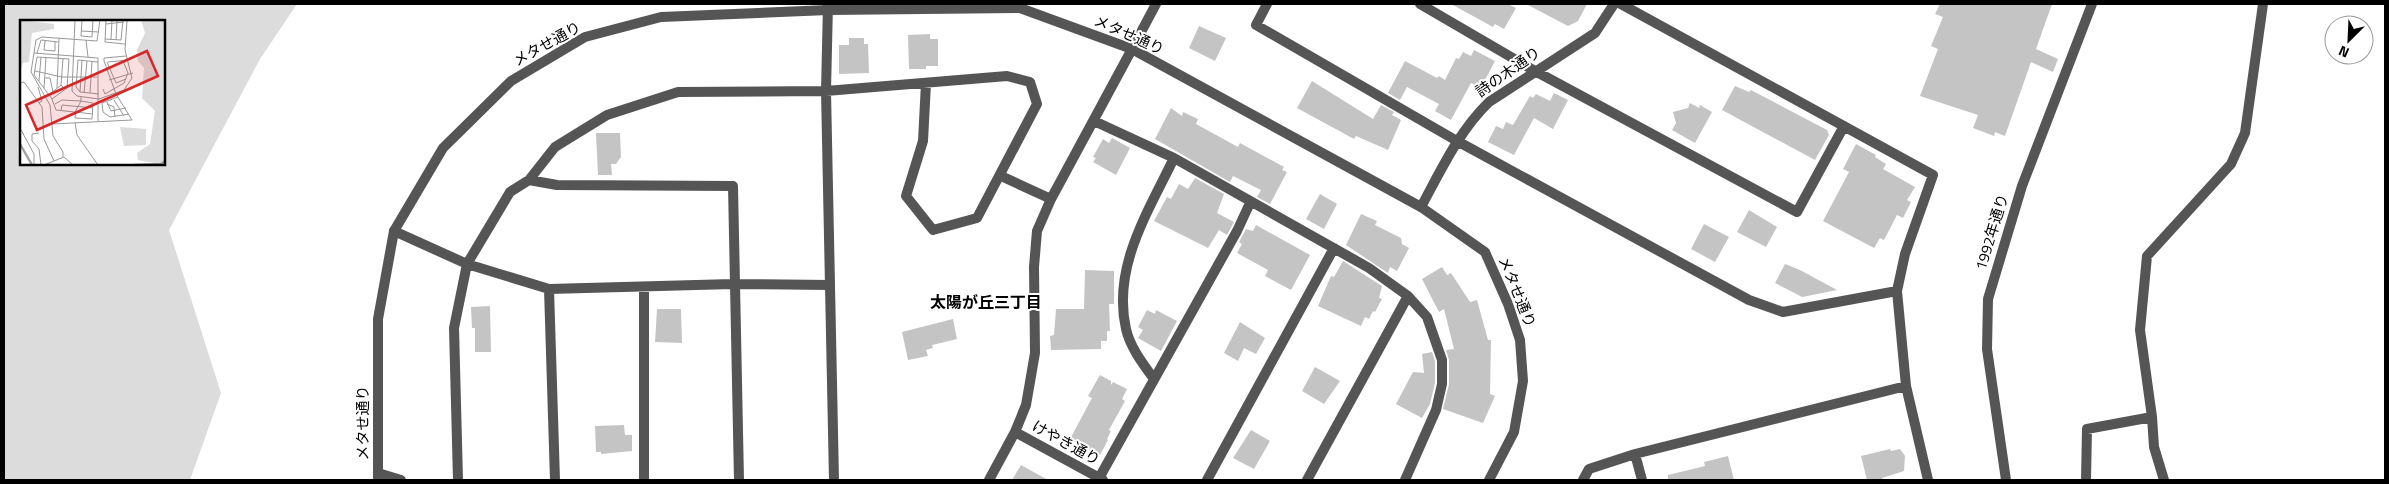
<svg xmlns="http://www.w3.org/2000/svg" width="2389" height="484" font-family="'Titillium Web','Noto Sans JP',sans-serif">
<style>
.green{fill:#dcdcdc;fill-rule:evenodd}
.building{fill:#c4c4c4}
.lines{fill:none;stroke-linecap:round;stroke-linejoin:round}
.minor{stroke:#555;stroke-width:10}
.tertiary{stroke:#555;stroke-width:10}
.labels{text-anchor:middle;stroke-width:4;stroke-linejoin:round;paint-order:stroke}
.street-label{font-size:15px;fill:#000;stroke:#fff}
.neighbourhood-label{font-size:16px;font-weight:bold;fill:#000;stroke:#fff}
.inset-river{fill:none;stroke:#a3a3a3;stroke-width:2.5}
.inset-road{fill:none;stroke:#999;stroke-width:1}
.view{fill:#d62828;fill-opacity:0.15;stroke:#d62828;stroke-width:2.5}
.inset-edge{fill:none;stroke:#000;stroke-width:2.5}
</style>
<rect width="100%" height="100%" fill="#fff"/>
<path class="green" d="M4,4h293l-37,55 -91,171 52,163 -31,87h-186zM21,21h143v143h-143z"/>
<path class="building" d="M1451,4h57l8,4 -12,21 -9,-5 -2,3z
M1526,4h61l-9,17 -10,5z
M1940,4h112l-16,45 22,10 -5,13 -22,-10 -26,74 -10,-4 -1,4 -21,-8 5,-13 -58,-19 18,-47 -7,-3 12,-29 -8,-3z
M1199,26l27,12 -11,23 -26,-13z
M930,34v5h8v27h-12v3h-17l-1,-34z
M849,38h15v6h4l1,29 -30,1v-29h10z
M1474,50l21,11 -11,21 -4,-2 -3,6 -6,-3 -20,37 -16,-9 4,-7 -32,-17 -7,13 -12,-7 17,-32 32,17 2,-2 6,4 11,-22 3,1 4,-7 8,4z
M1312,81l61,38 8,-14 13,7 -2,3 9,5 -13,30 -32,-14 -2,3 -57,-31z
M1735,86l14,6 2,-2 76,40 2,5 -14,25 -93,-50z
M1554,93l14,7 -15,29 -19,-11 -20,37 -26,-13 8,-16 7,3 3,-7 7,3 17,-29 3,2 3,-4 14,7z
M1690,103l9,5 1,-3 12,7 -17,31 -23,-13 4,-7 -3,-11 15,-4z
M1171,108l11,8 1,-4 15,7 -2,5 42,23 2,-4 44,24 -2,3 5,2 -17,32 -13,-7 4,-7 -28,-14 -3,6 -75,-43z
M596,133h24l1,24 -5,7h-5l1,11h-14z
M1112,138l18,10 -14,27 -23,-13 3,-4 -3,-1 10,-18 6,4z
M1856,144l20,11 -1,2 11,7 -3,5 32,18 -8,13 4,2 -8,16 -6,-3 -13,25 -4,-2 -6,10 -51,-27 26,-49 -6,-3z
M1195,178l29,16 -7,19 17,9 -7,13 -8,-5 -11,18 -54,-27 13,-24 4,2 8,-15 9,5z
M1320,194l17,10 -13,25 -18,-10z
M1749,210l28,17 -11,20 -29,-15z
M1361,214l16,7 -2,4 26,13 1,6 7,4 -12,23 -7,-4 -2,6 -42,-28z
M1704,224l25,13 -14,25 -24,-13z
M1256,225l54,30 -19,35 -26,-14 3,-6 -31,-17 5,-9 -3,-2 7,-13 7,2z
M1343,261l39,25 -3,12 3,1 -7,13 -2,-1 -4,8 -4,-2 -4,9 -43,-20 13,-30 3,1z
M1785,264l15,6 37,20 -35,7 -27,-14z
M1442,267l5,8 4,-2 19,29 7,-2 11,40h3l-1,54 5,2 -12,27 -40,-14 6,-25v-24l-3,-10 8,-1 -10,-40 -5,3 -17,-33z
M1085,270l29,1v33h-5l1,27h-3v10h-6v8l-50,1 -1,-14 4,-1 2,-26h28z
M490,306l1,46h-16v-24h-3l-1,-21z
M657,309h24l1,34 -27,-1z
M1147,310l8,4 1,-4 21,11 -16,30 -23,-13 5,-8 -5,-3z
M953,319l4,20 -25,6 1,3 -7,2 2,6 -20,4 -6,-28z
M1240,322l25,16 -9,16 -12,-6 -6,13 -14,-8z
M1432,352l3,9v22l-5,21 -8,14 -26,-14 17,-32 11,1 -2,-19z
M1315,367l25,14 -16,23 -22,-13z
M1100,375l11,6v4l2,-3 14,7 -5,10 3,2 -16,29 2,1 -4,8 1,1 -8,15 -30,-16 22,-41 -4,-2z
M624,425l1,10h7v16l-31,3v-2h-5l-1,-26z
M1251,430l19,11 -16,28 -21,-11z
M1890,449l1,2 9,-2 5,7 -1,15 -22,7 1,2h-16l-6,-24z
M1728,456l6,24h-66v-5l37,-9 -1,-4z
M1021,465l27,15h-36z"/>
<g class="lines">
<path class="minor" d="M828,4l-2,87 8,389
M1267,4l-11,21 201,116 292,159 34,12 114,-21
M1420,4l115,67 262,141 47,-86
M1621,4l312,171 -28,79 -8,37 9,95 22,94
M1094,121l80,37 195,110 39,28 19,21 15,43v24l-6,26 -31,70
M1001,176l50,23
M529,180l28,5 176,1 6,294
M1421,207c20,-37 38,-76 68,-105l106,-69 19,-29
M394,231l73,33 82,25 184,-5 97,1
M644,288v192
M549,289l6,191
M1154,379c-11,-15 -24,-32 -28,-50 -14,-62 22,-117 48,-171
M1015,432l88,48
M1635,454l7,26
M378,473l23,7
M458,480l-4,-152 13,-64 43,-72 19,-12 26,-33 52,-32 71,-23 148,-1 181,-15 23,6 7,22 -60,114 -44,12 -27,-34 17,-55 3,-58
M989,480l26,-48 11,-27 9,-52 -1,-86 3,-36 14,-32 81,-150
M1098,480l139,-249 13,-28
M1207,480l127,-232
M1307,480l101,-184
M1583,480l6,-11 46,-15 271,-68
M2086,480l1,-51 65,-12
M2164,480l-10,-33 -2,-30 -12,-87 7,-74 84,-92 14,-31 18,-129"/>
<path class="tertiary" d="M1132,49l24,-45
M378,480v-161l16,-88 49,-83 68,-67 74,-44 76,-20 167,-7 192,-2 112,41 289,158 64,45 23,52 12,36 3,41 -9,51 -25,48
M2006,480l-19,-131 1,-50 34,-113 70,-182"/>
</g>
<g class="labels">
<g class="street-label">
<text transform="translate(1129 35) rotate(24)" y="5">メタせ通り</text>
<text transform="translate(547 44) rotate(-29)" y="5">メタせ通り</text>
<text transform="translate(1508 72) rotate(-35)" y="5">詩の木通り</text>
<text transform="translate(1992 232) rotate(-73)" y="5">1992年通り</text>
<text transform="translate(1517 292) rotate(68)" y="5">メタせ通り</text>
<text transform="translate(363 423) rotate(-90)" y="5">メタせ通り</text>
<text transform="translate(1066 443) rotate(29)" y="5">けやき通り</text>
</g>
<g class="neighbourhood-label">
<text x="986" y="308">太陽が丘三丁目</text>
</g>
</g>
<g transform="translate(20 20)">
<rect width="145" height="145" fill="#fff"/>
<path d="M0,0l34,4v5l-22,4 -3,29 -6,1 -3,9zM121,0h24v145l-27,-5 -1,-7 13,-9 5,-33 -13,-13 2,-30 -6,-7 -1,-11 8,-17zM100,107l26,2v16l-22,1z" fill="#dcdcdc"/>
<path class="inset-river" d="M0,124l12,21M114,145l27,-1 4,-3"/>
<path class="inset-road" d="M55,0l-3,71 5,5 22,3 25,-9 8,-12 -7,-28 2,-29M62,0l-1,16 11,1 1,-17M86,0l-1,22 20,2M86,4l18,-2M61,11l18,1M85,19l16,1 2,-20M66,20l2,17M91,20l1,-20M96,20l1,-20M25,21l-1,9 11,1v-10M14,33l64,5v63M17,33l4,-13 17,2M43,39l-2,26 4,4M84,41v-3l22,-2M78,42l-20,-2 -2,27 4,5 19,2M87,42l9,21 10,-4M88,42l20,-2M15,51l27,6h35M25,58h5l3,14M89,60l24,-7M19,61l2,-24M0,63l4,-1 18,25 2,32 10,22M18,67l4,14 -3,2M24,68l2,-31M37,68l2,-50M83,69l2,5 19,-11 4,-10 -5,-12M60,72l2,-32M64,73l3,-32M70,73l2,-32M29,75l12,-10M98,77l-16,6 1,9 7,5 19,-3M32,79l15,-11 2,-29 -32,-2 -3,18 18,24 4,11 37,4M94,80l10,16M87,82l4,9 15,-3M35,84l7,-4 19,1 12,2 -1,16 -17,-1 1,-8 4,-7 1,-2v-4M87,84l7,3 1,10M41,91l1,-6 31,3M55,102l2,13 21,30M32,104l80,-4 -16,-26 -12,-33M0,108l14,26v11M19,113l-7,1v7l7,8 2,16M43,137v-5l-10,-16 -3,-31 -19,-33 5,-32 6,-3 55,4 3,-21M24,145l20,-8 9,8"/>
<path class="view" d="M127,31l11,25 -121,54 -11,-25z"/>
<rect width="145" height="145" class="inset-edge"/>
</g>
<rect width="2389" height="484" fill="none" stroke="#000000" stroke-width="10"/>
<g transform="translate(2349 40) rotate(204)"><circle r="24" fill="#ffffff" stroke="#999999"/>
<path d="M0-4L9 19L0 12L-9 19Z" fill="#000000"/>
<text y="-8" font-size="14" font-weight="bold" text-anchor="middle" fill="#000000">N</text>
</g>
</svg>
